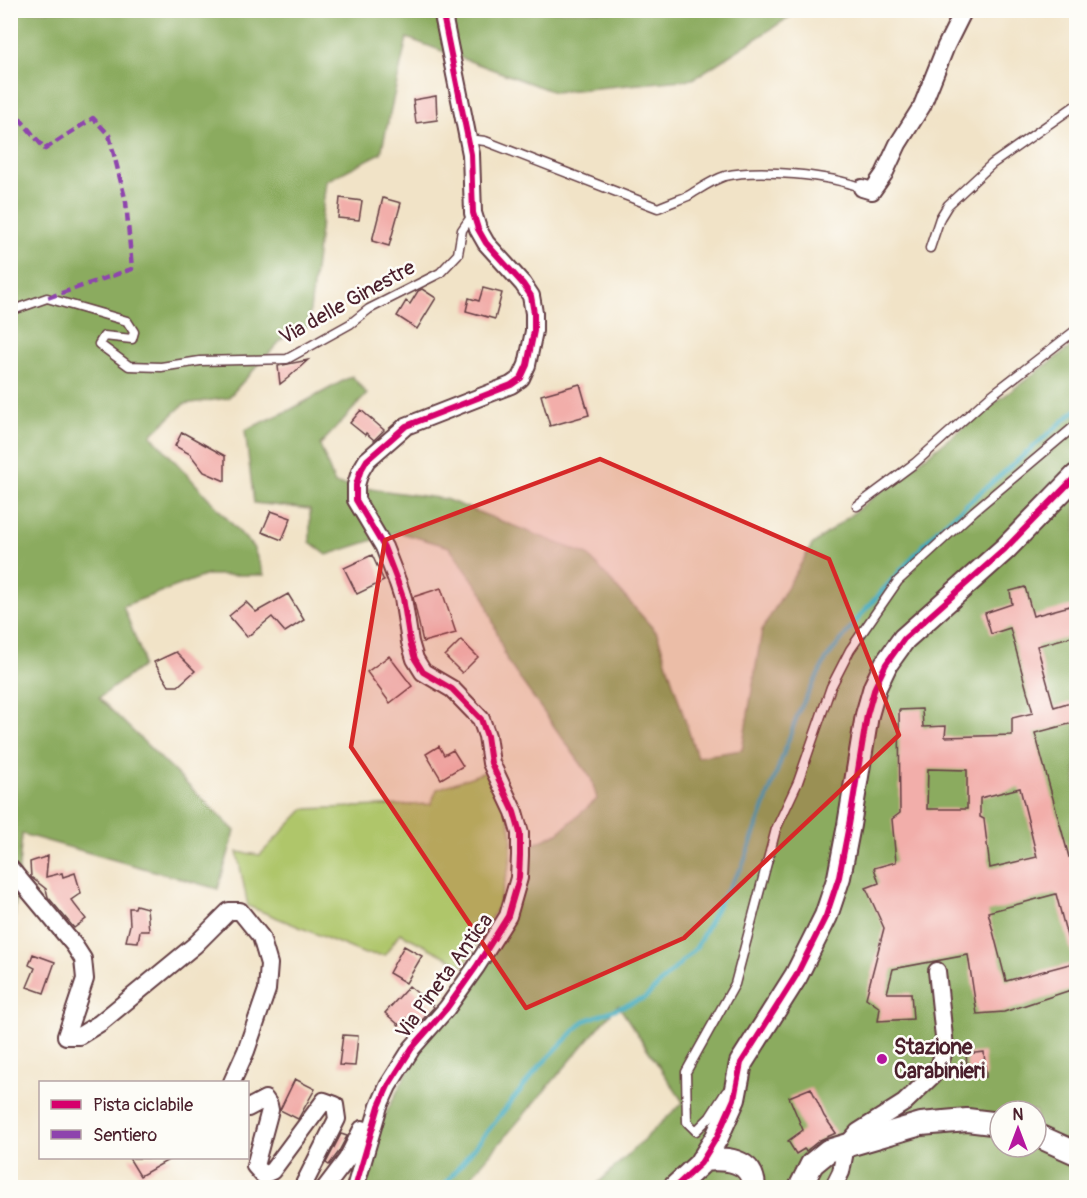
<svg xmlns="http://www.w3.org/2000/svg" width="1087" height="1198" font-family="Pangolin,sans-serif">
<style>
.green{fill:#afc66b;stroke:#7c724b;stroke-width:1.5}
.forest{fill:#8bab5f;stroke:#6a6545;stroke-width:1.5;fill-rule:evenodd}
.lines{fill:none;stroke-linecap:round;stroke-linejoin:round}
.stream{stroke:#3da9bd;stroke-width:4.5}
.building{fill:#f2aeaa;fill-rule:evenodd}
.lane-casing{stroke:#633c42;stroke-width:11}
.street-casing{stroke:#633c42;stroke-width:20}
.secondary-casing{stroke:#633c42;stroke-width:26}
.lane{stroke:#fff;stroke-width:8}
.street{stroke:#fff;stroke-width:16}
.secondary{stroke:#fff;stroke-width:22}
.quiet{stroke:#8e44ad;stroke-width:4.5;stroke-dasharray:9 4.5;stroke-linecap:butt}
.cycleway-casing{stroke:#fdfcf7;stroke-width:10}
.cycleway{stroke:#d6006c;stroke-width:6}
.marked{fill:#d62828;fill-opacity:0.2;stroke:#d62828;stroke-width:4.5;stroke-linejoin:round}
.poi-dot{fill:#b5179e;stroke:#fdfcf7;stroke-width:2}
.labels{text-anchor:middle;stroke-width:5;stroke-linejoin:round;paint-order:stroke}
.street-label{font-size:21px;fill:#4a1f2b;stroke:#fdfcf7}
.poi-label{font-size:21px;font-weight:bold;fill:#4a1f2b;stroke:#fdfcf7;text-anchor:start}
</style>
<rect width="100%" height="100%" fill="#fdfcf7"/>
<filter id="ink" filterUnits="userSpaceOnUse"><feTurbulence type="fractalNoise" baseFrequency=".0167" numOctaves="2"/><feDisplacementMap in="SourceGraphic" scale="12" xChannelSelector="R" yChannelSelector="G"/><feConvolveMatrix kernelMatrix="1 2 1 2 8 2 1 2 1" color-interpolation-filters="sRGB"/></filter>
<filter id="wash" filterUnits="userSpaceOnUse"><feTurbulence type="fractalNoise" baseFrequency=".008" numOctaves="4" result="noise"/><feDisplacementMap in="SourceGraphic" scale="24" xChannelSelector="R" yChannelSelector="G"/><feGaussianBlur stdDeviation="1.35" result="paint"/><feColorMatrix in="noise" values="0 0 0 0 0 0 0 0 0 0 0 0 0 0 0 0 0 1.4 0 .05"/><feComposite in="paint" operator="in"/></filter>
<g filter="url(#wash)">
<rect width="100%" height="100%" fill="#f1e3c7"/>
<path class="green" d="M485,772l22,37 5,28 -2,27 -12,42 -34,60 -64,-33 -15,22 -20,-1 -117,-48 -11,-54 23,3 44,-46 127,-5 6,-15z"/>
<path class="forest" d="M11,11h788l-106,68 -139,13 -147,-54 -26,115 -55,28 -18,146 -23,9 -57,62 -44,6 -33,31 102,112 11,28h-57l-84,31 19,49v11l-43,32 136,133 -17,58 -196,-55 -11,120z
M1076,343v844h-482l89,-85 -65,-97 -156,182h-97l16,-64 39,-76 100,-150 12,-52 26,-12 39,-34 -6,-21 -84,-117 -24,-67 -34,-47 -51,-15 -71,23 -17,-13v-33l-56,-6 -9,-73 43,-19 64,-35 15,18 -47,51 15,39 110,15 143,56 69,78 40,124 45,-7 20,-120 50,-85 180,-140zM1000,1111h36v36h-36z"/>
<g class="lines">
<path class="stream" d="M442,1188l97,-121 45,-46 61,-23 51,-50 25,-49 21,-32 57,-156 28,-53 38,-48 72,-80 139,-120"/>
</g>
<g id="blocks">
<path class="building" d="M436,96l1,24 -21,3 -3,-23z
M340,198l22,3 -3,19 -21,-2z
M383,198l18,5 -12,43 -17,-5z
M483,288l19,5 -7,26 -29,-8 3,-13 10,3z
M422,289l14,9 -19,31 -20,-13 9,-15 4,3 8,-13z
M308,360l-20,18 -8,6 -2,-18z
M580,384l9,31 -39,11 -9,-31z
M361,410l23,20 -10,10 -8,-7 -1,2 -15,-12z
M182,432l43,24v25l-21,-9 -14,-18 -15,-8z
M271,511l20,7 -9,22 -20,-8z
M372,555l12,26 -27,13 -13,-26z
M1025,587l8,29 44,-12v31l-40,11 17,61 23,-7v22l-42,11 34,124 8,-2v103l-4,1 -17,-65 -68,18 18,69 71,-19v26l-73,24 -27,2 -9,-59 -75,14 -6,24h24l2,26 -35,2 2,-13 -14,-10 18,-70 -18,-40 13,-5 -5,-15 22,-6 -4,-43 8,-6 -1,-103 23,-1 1,18 23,-1 -1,11 67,-2v-17l21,-5 -23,-85 -19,6 -6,-21 27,-9 -2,-13zM928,769l39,1v39h-40zM1020,788l17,69 -47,11 -6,-49 -4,-2v-19z
M441,588l15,45 -33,9 -10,-45z
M288,594l16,26 -19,12 -13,-15 -25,20 -18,-21 17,-14 10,10z
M461,640l17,17 -16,16 -17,-17z
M176,652l19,19 -17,15h-9l-15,-24z
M389,656l23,30 -22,17 -23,-31z
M439,746l5,9 9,-5 10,16 -22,13 -15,-25z
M48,856l-2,21 16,-4 1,4 12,-4 6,20 -10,7 15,19 -12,9 -26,-31 -2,-8 -15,-12 -1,-15z
M136,905l11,3 2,23h-9l-2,11 -12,-1 4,-16 -1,-17h6z
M404,946l18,10 -16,27 -17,-10z
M33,954l22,8 -11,31 -17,-6 8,-19 -6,-3z
M409,986l25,21 -18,20 -10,-9 -7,7 -14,-12z
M343,1035l15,1 -3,30 -16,-1z
M984,1052l2,25 -18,1 -2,-24z
M295,1079l20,10 -17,30 -18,-9z
M811,1088l13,28 12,17 -16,7 -14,11 -2,-2 -8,5 -8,-13 15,-11 -14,-33z
M341,1134l6,2 -9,17 -9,12 -3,-2z
M129,1158h43l-32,18z"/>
</g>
</g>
<g filter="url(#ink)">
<use href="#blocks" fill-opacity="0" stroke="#633c42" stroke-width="1.5"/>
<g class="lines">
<defs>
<path id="lane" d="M469,139l16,2 173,67c9,-4 20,-8 30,-12 12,-7 24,-16 37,-20 33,-8 106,-1 137,12
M930,248l10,-30 8,-13 44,-41 84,-59
M10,311l37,-13 80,23 7,11 -2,7 -28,-3 -5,8 30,22 32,1 39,-6 87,-2 63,-35 19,-15 71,-36 18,-19 4,-24 11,-16
M857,506l58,-43 74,-66 87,-67
M726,1092l-16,25 -14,14 -9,-9 -1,-50 49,-88 41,-155 22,-47 33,-95 19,-37 48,-69 76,-70 102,-86"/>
<path id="street" d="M862,188l10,3 12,-17 14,-30 24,-38 24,-60 18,-36
M10,868l64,77 9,14 2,20 -19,57h13l21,-13 95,-78 34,-34h11l21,26 8,27 -2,26 -21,61 -14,31
M248,1108l17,-9 4,6 1,5 -15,56 8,9 9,-4 52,-70 11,4 2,14 -35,69
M325,1188l22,-29 15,-30 8,6
M355,1188l24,-82 9,-20 24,-38 35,-40 29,-41 32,-51 11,-38 1,-23v-22l-6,-21 -23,-49 -4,-27 -6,-17 -29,-30 -29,-17 -8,-13 -5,-17 -7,-44 -5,-15 -14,-36 -28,-47v-15l4,-13 7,-12 39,-34 105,-41 10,-7 6,-13 7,-34v-18l-3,-17 -8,-12 -37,-41 -8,-14 -5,-16 -2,-59 -29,-144
M833,1188l8,-16 5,-26 12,-14 46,-29 29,-28 7,-11 5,-17 -8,-76"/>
<path id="secondary" d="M1036,1135l40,18
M702,1160c22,-2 51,-2 52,28
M674,1188l27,-25 16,-26 17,-38 7,-36 55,-87 30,-60 13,-39 10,-52 18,-110 8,-28 11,-23 18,-25 101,-90 71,-73
M800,1188l12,-24 16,-13 93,-27 46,-4 33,4"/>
</defs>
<use href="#lane" class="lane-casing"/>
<use href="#street" class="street-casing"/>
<use href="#secondary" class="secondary-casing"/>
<use href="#lane" class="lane"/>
<use href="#street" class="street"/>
<use href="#secondary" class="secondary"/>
<path class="quiet" d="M10,107l35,42 48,-31 16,17 17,67 6,67 -85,29"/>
<defs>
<path id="cycleway" d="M355,1188l24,-82 9,-20 24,-38 35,-40 29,-41 32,-51 11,-38 1,-23v-22l-6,-21 -23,-49 -4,-27 -6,-17 -29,-30 -29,-17 -8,-13 -5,-17 -7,-44 -5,-15 -14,-36 -28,-47v-15l4,-13 7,-12 39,-34 105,-41 10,-7 6,-13 7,-34v-18l-3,-17 -8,-12 -37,-41 -8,-14 -5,-16 -2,-59 -29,-144
M674,1188l27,-25 16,-26 17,-38 7,-36 55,-87 30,-60 13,-39 10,-52 18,-110 8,-28 11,-23 18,-25 101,-90 71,-73"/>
</defs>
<use href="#cycleway" class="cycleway-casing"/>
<use href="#cycleway" class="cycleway"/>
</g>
</g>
<path class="marked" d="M600,459l229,100 70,176 -215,203 -158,70 -175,-261 34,-207z"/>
<circle class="poi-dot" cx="882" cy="1059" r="6"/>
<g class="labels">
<g class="street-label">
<text transform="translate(347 302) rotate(-29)" y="7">Via delle Ginestre</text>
<text transform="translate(444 976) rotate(-54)" y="7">Via Pineta Antica</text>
</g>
<g class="poi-label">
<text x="894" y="1054">Stazione<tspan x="894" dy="24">Carabinieri</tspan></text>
</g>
</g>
<rect width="1087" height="1198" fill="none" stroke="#fdfcf7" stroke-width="36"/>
<rect x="39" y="1081" width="210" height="78" fill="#fdfcf7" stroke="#b5a4a5" stroke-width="1.5"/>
<rect x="51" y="1100" width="30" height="9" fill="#d6006c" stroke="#b5a4a5" stroke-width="1.5"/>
<text x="93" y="1111" font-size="18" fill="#4a1f2b">Pista ciclabile</text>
<rect x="51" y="1130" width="30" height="9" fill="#8e44ad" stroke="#b5a4a5" stroke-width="1.5"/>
<text x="93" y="1141" font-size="18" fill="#4a1f2b">Sentiero</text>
<g transform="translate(1018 1129)"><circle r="28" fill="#fdfcf7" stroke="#b5a4a5" stroke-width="1.5"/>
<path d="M0-4.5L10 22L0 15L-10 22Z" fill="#b5179e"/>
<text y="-9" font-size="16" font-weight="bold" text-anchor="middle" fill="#4a1f2b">N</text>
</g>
</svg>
